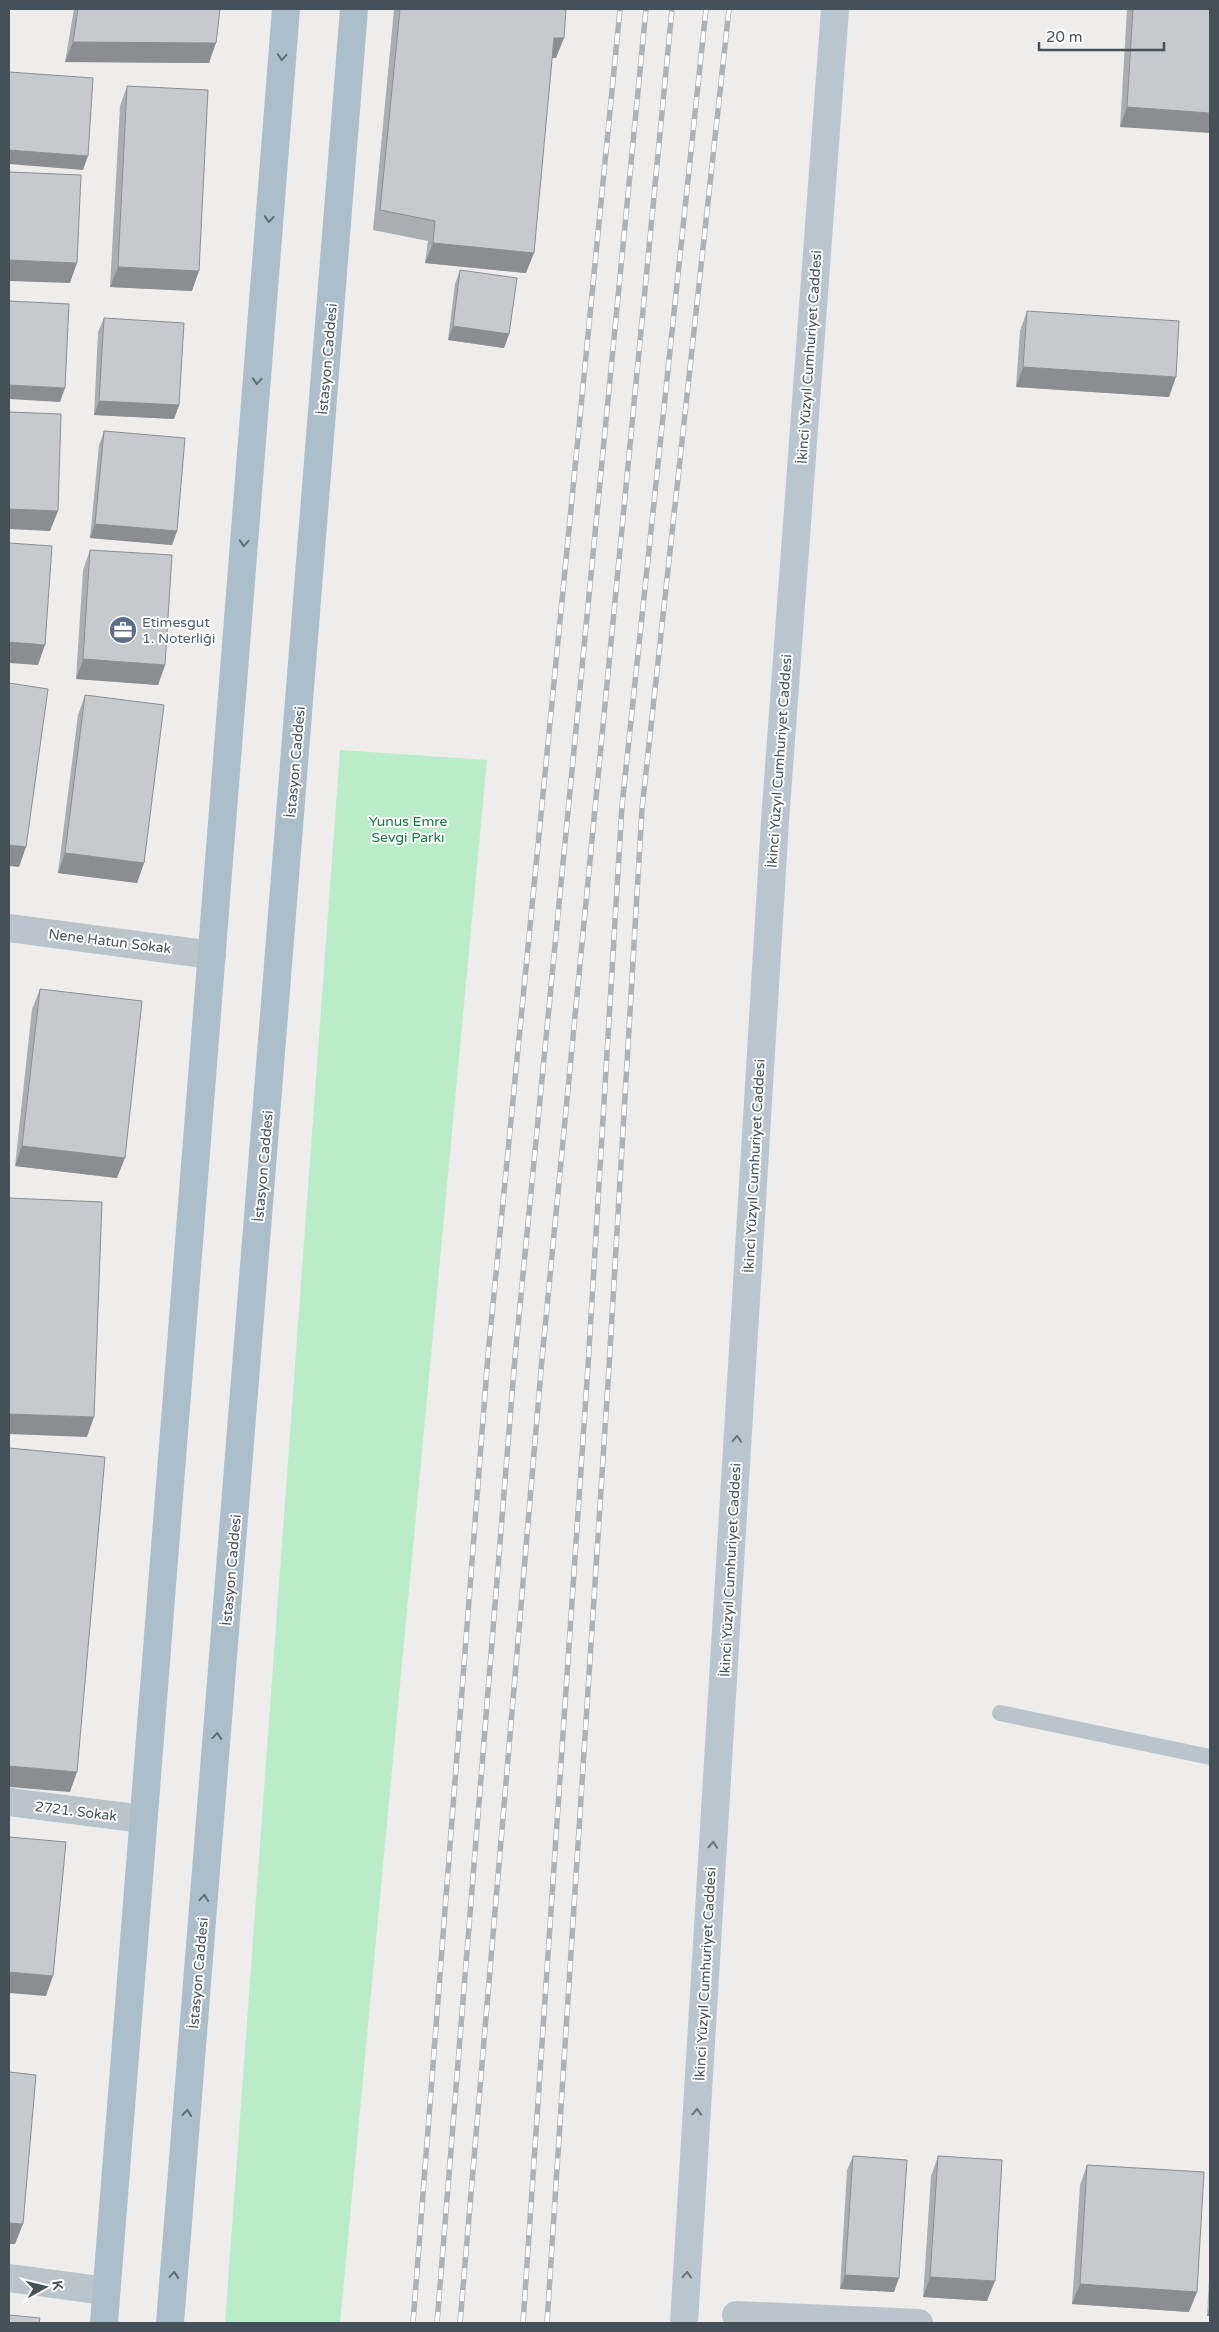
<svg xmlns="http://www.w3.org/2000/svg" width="1219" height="2332" font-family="'Varela Round',sans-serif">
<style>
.park{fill:#baecc9}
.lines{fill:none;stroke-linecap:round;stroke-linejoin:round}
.lane{stroke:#bac5cb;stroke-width:16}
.street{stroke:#bac5cb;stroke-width:28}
.secondary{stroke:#b9c6d0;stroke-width:28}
.primary{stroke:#acbeca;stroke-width:28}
.rail-casing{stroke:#aeb2b6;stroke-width:5.5}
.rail{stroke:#fff;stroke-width:4;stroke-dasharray:11;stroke-linecap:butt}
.wall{fill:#aaaeb2}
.shaded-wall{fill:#8b8d91}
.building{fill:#c6cacf;stroke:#8b8d91}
.oneway{stroke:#5f6c74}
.oneway2{stroke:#68747c}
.labels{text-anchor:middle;stroke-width:4;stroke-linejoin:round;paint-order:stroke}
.street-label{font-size:14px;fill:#455158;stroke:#fff}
.service-label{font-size:14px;fill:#4e5e75;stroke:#fff;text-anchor:start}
.park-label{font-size:14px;fill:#197640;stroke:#fff}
</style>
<rect width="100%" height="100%" fill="#efecec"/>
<path class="park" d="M340,750l147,10 -147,1563h-115z"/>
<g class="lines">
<path class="lane" d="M1000,1713l210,44"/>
<path class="street" d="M9,928l203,27
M9,1802l134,17
M9,2278l97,13
M736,2315l183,8"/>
<path class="secondary" d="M684,2323l91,-1502 60,-812"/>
<path class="primary" d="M104,2323l182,-2314
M170,2323l184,-2314"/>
<defs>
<path id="rail" d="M413,2323l75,-968 132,-1346
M437,2323l78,-966 131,-1348
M460,2323l82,-964 130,-1350
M523,2323l65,-957 34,-560 84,-797
M547,2323l62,-956 33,-558 87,-800"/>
</defs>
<use href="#rail" class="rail-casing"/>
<use href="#rail" class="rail"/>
</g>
<path class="wall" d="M74,9h146l-11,54 -144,-1z
M394,9h172l-10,49h-4l-26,215 -101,-10 3,-22 -55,-11z
M1127,9h83l-90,118z
M127,86l65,205 -82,-4 10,-181z
M460,270l49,64 -5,14 -56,-8 7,-56z
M1027,311l142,86 -153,-10 4,-56z
M104,318l75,87 -5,14 -80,-4 4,-83z
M104,431l73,100 -5,14 -82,-7 9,-93z
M90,550l75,115 -7,20 -82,-6 7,-109z
M85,695l59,168 -7,20 -79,-10 20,-158z
M40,989l77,189 -102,-12 17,-157z
M853,2156l41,136 -54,-3 7,-119z
M938,2156l49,145 -64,-4 8,-121z
M1087,2165l102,147 -117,-8 8,-119z
M1210,2262v54h-3z"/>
<path class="shaded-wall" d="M554,38h10l-8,20h-10z
M73,42l143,1 -7,20 -144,-1z
M1127,107l83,6v20l-90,-6z
M9,150l79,6 -5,14 -74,-6z
M433,243l101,10 -8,20 -101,-10z
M9,260l68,3 -7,20 -61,-2z
M118,267l81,4 -7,20 -82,-4z
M453,326l56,8 -5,14 -56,-8z
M1023,367l153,10 -7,20 -153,-10z
M9,385l56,3 -5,14 -51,-3z
M99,401l80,4 -5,14 -80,-4z
M9,509l49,2 -8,20 -41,-2z
M95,524l82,7 -5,14 -82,-7z
M9,642l36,3 -7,20 -29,-2z
M83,659l82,6 -7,20 -82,-6z
M9,845l17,2 -7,20 -10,-1z
M65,853l79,10 -7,20 -79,-10z
M22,1146l103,12 -8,20 -102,-12z
M9,1414l85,3 -7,20 -78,-3z
M9,1766l68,6 -7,20 -61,-5z
M9,1972l44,4 -7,20 -37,-3z
M9,2223l14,1 -8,20h-6z
M845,2275l54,3 -5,14 -54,-3z
M930,2277l65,4 -8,20 -64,-4z
M1080,2284l117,8 -8,20 -117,-8z
M1210,2306v10h-3z"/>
<path class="building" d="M78,9h142l-4,34 -143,-1z
M400,9h166l-2,29h-10l-20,215 -101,-10 2,-22 -55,-11z
M1133,9h77v104l-83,-6z
M9,72l84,6 -5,78 -79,-6z
M127,86l81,4 -9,181 -81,-4z
M9,172l72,3 -4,88 -68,-3z
M460,270l57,8 -8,56 -56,-8z
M9,301l60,3 -4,84 -56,-3z
M1027,311l152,10 -3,56 -153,-10z
M104,318l80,5 -5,82 -80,-4z
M9,412l52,2 -3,97 -49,-2z
M104,431l81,7 -8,93 -82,-7z
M9,543l43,3 -7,99 -36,-3z
M90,550l82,5 -7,110 -82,-6z
M9,683l39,6 -22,158 -17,-2z
M85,695l79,10 -20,158 -79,-10z
M40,989l102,12 -17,157 -103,-12z
M9,1198l93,4 -8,215 -85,-3z
M9,1448l96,9 -28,315 -68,-6z
M9,1837l57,5 -13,134 -44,-4z
M9,2072l27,3 -13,149 -14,-1z
M853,2156l54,4 -8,118 -54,-3z
M938,2156l64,4 -7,121 -65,-4z
M1087,2165l117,7 -7,120 -117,-8z
M9,2315l31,3 -1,5h-30z"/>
<defs><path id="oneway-chevron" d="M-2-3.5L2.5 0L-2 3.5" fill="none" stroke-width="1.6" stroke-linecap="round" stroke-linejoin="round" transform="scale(1.25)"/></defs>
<g class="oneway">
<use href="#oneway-chevron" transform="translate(282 57) rotate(94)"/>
<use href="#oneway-chevron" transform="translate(269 219) rotate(94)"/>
<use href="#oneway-chevron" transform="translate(257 381) rotate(94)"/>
<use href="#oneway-chevron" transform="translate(244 543) rotate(94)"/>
<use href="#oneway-chevron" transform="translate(217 1736) rotate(-85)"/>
<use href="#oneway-chevron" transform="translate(204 1898) rotate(-85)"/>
<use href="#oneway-chevron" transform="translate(187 2113) rotate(-85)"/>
<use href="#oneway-chevron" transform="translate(174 2275) rotate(-85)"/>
</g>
<g class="oneway2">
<use href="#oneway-chevron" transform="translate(737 1439) rotate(-87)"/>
<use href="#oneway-chevron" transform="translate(713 1845) rotate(-87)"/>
<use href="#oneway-chevron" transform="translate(697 2112) rotate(-87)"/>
<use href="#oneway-chevron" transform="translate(687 2275) rotate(-87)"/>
</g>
<defs>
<symbol id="office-disc" viewBox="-11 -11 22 22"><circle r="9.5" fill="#5c6f8a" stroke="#fff"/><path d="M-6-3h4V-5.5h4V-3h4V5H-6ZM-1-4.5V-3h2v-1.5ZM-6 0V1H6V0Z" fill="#fff"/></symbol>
</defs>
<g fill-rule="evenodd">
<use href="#office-disc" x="107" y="614" width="32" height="32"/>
</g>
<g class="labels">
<g class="street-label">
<text transform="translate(809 357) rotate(-86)" y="5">İkinci Yüzyıl Cumhuriyet Caddesi</text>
<text transform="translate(327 359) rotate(-85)" y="5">İstasyon Caddesi</text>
<text transform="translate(779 761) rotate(-86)" y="5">İkinci Yüzyıl Cumhuriyet Caddesi</text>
<text transform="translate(295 762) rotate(-85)" y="5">İstasyon Caddesi</text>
<text transform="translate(110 941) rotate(7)" y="5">Nene Hatun Sokak</text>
<text transform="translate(263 1166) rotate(-85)" y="5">İstasyon Caddesi</text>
<text transform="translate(754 1166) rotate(-87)" y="5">İkinci Yüzyıl Cumhuriyet Caddesi</text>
<text transform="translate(231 1570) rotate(-85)" y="5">İstasyon Caddesi</text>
<text transform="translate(730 1570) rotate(-87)" y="5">İkinci Yüzyıl Cumhuriyet Caddesi</text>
<text transform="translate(76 1811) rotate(7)" y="5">2721. Sokak</text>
<text transform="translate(198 1973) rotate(-85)" y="5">İstasyon Caddesi</text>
<text transform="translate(705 1974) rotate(-87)" y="5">İkinci Yüzyıl Cumhuriyet Caddesi</text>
</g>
<g class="service-label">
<text x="142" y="627">Etimesgut<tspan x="142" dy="16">1. Noterliği</tspan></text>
</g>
<g class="park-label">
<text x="408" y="826">Yunus Emre<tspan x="408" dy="16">Sevgi Parkı</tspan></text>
</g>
</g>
<rect width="1219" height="2332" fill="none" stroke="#455158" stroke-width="20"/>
<g transform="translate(45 2287) rotate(82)" stroke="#ffffff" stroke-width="4" paint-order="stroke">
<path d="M0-4L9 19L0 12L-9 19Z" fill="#455158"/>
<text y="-8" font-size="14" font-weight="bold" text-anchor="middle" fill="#455158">K</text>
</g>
<path d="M1039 42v8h125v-8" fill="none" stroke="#455158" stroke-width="2.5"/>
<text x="1046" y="42" font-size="15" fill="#455158" stroke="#ffffff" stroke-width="4" paint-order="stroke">20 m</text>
</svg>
